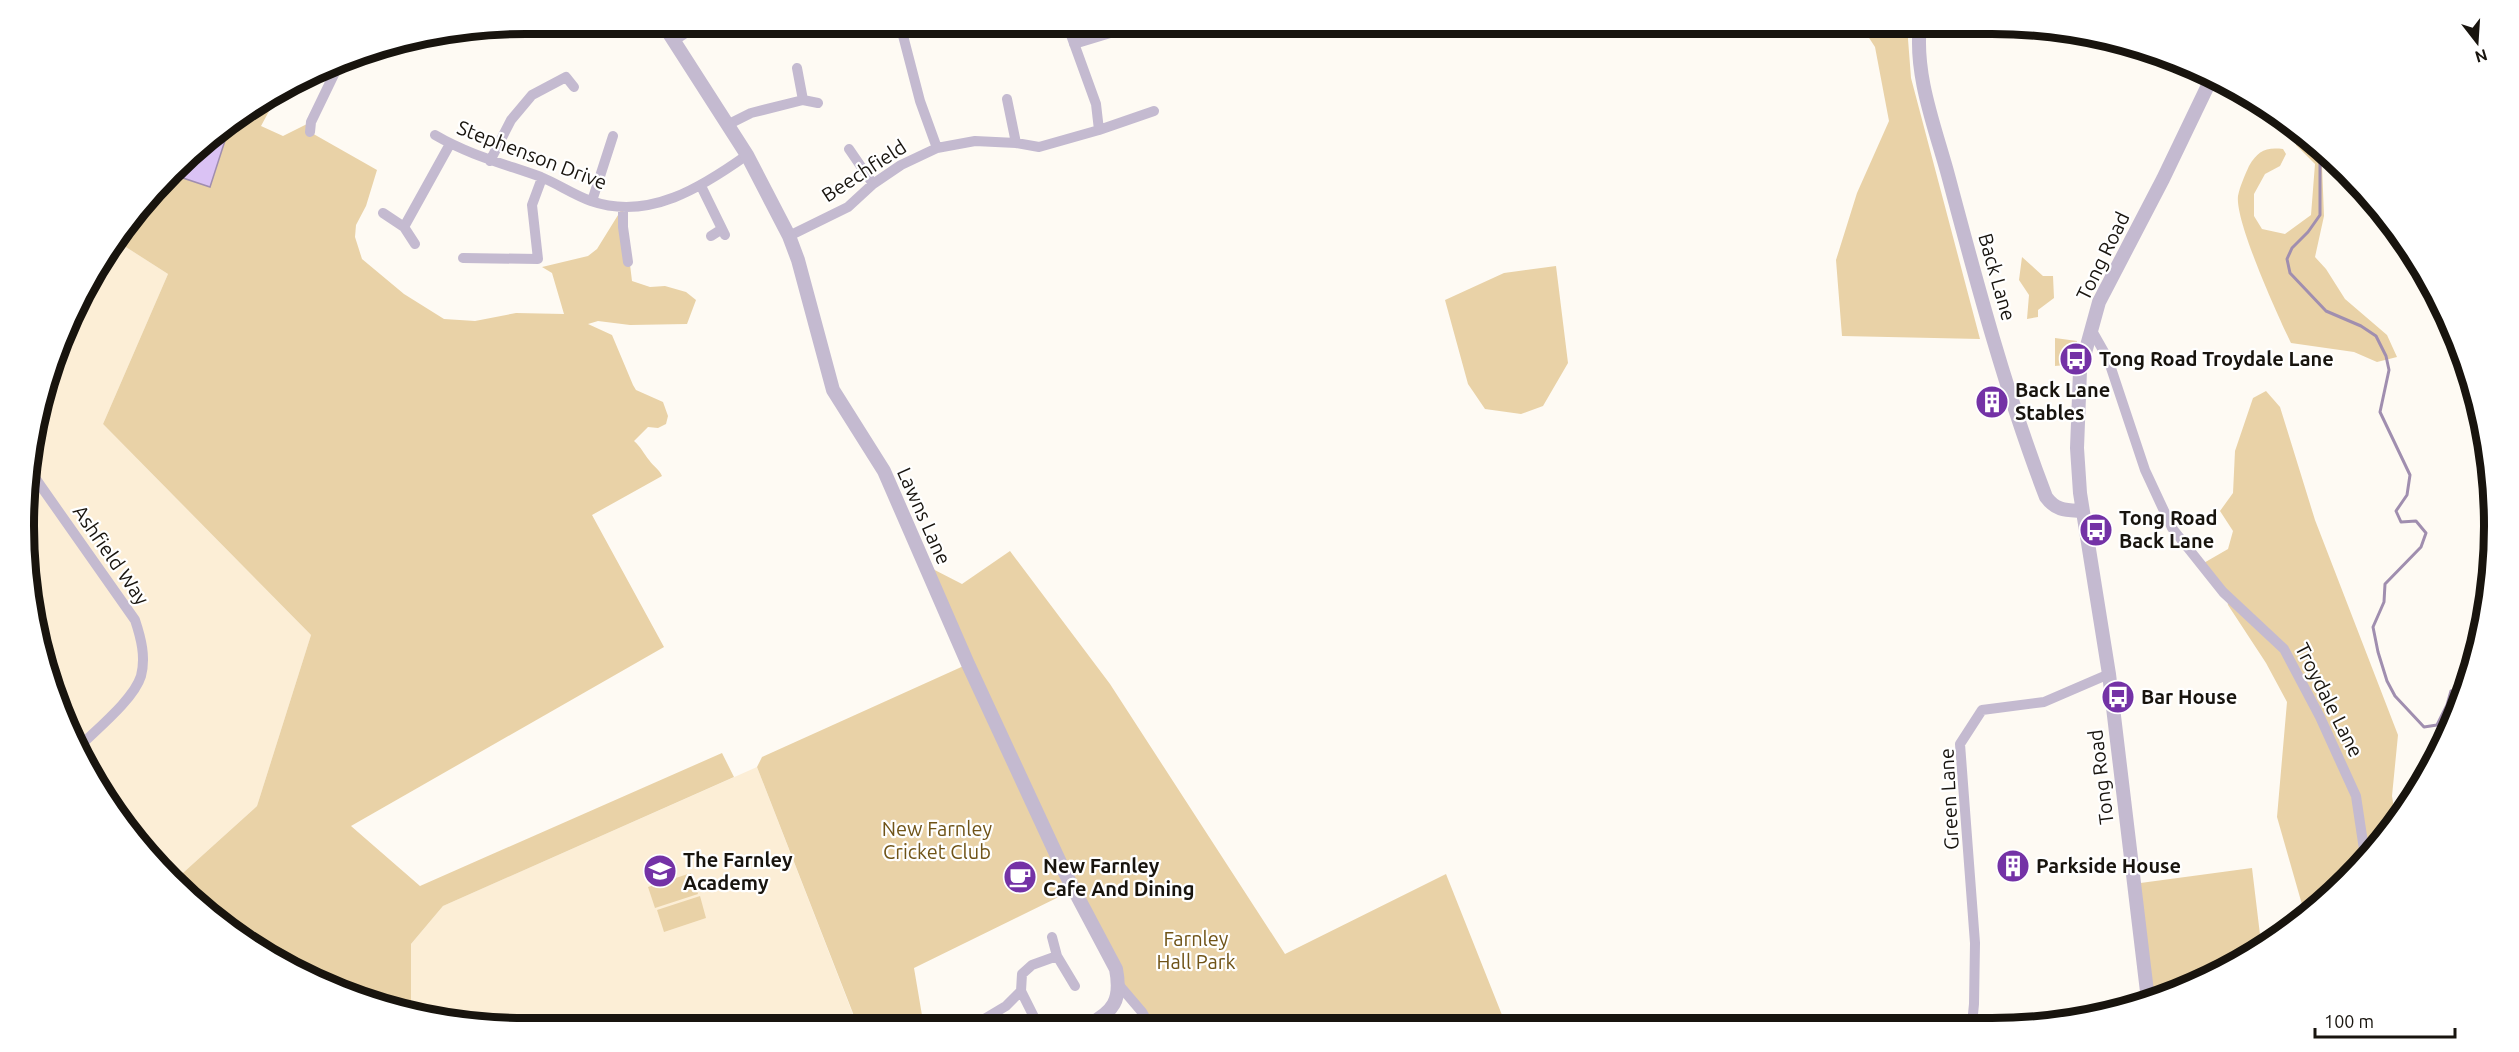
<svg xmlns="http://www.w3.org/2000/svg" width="2519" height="1052" font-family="Ubuntu,sans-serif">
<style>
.built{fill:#fceed6}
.green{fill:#e9d2a7}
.water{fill:#dac2f4;stroke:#a08eaf;stroke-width:1.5}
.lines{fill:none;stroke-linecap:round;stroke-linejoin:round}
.stream{stroke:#a08eaf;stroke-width:3}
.minor{stroke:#c4bad0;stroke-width:10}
.tertiary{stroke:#c4bad0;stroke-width:14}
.labels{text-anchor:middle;stroke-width:4.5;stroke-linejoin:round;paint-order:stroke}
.street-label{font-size:20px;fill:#18140e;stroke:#fff}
.poi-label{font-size:20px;font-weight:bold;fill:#18140e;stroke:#fff;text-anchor:start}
.park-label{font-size:20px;fill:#6f5317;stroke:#fff}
.rim{fill:none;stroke:#18140e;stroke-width:8}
</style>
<rect width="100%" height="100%" fill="#fefaf3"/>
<path class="built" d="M118,242l50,32 -65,150 208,211 -54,171 -83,75 -26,-24 -57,-80 -57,-153 -10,-98 10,-98 57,-153z
M757,767l99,255 -12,5 -318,1 -115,-19v-65l32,-38z"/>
<path class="green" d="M1860,24h49l-1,15 3,39 69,261 -138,-3 -6,-76 21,-67 32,-72 -14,-74z
M281,89l-20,37 22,10 28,-14 -1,10 67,38 -11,36 -10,19 -1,12 7,22 42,35 40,25 31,2 41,-8 48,1 -12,-41 -10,-6 46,-11 9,-7 26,-42 9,74 18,6 15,-1 21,6 10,8 -9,24 -57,1 -32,-4 -10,3 24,11 21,50 3,5 27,12 5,14 -2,8 -8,4 -10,-1 -14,14c7,6 10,13 15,19 5,7 10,9 13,16l-70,39 72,132 -313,179 69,60 302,-133 12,24 -291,129 -32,38v65l-47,-8 -144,-77 -46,-43 83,-75 54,-171 -208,-211 65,-150 -50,-32 56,-67 36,12 21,-65z
M2294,127l31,23 -3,15 2,51 -9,41 11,12 19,30 42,36 10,22 -20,5 -23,-10 -63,-9c-13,-27 -56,-121 -53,-147 2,-10 7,-21 11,-30 9,-15 16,-19 34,-17l3,5 -6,12 -15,8 -11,20v22l8,13 23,5 26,-19 4,-51 -19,-19z
M2022,257l21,19h10l1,22 -16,12v7l-11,2 2,-24 -10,-15z
M1556,266l12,97 -25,43 -22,8 -36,-5 -17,-25 -23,-84 59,-27z
M2055,338l22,3 -2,23 -20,2z
M2266,391l14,16 35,113 83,215 -6,61 4,25 -72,83 -19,11 -28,-98 10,-115 -21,-39 -38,-58 -2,-10 -24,-31 26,-15 5,-18 -13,-20 13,-18 2,-42 18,-53z
M1010,551l100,133 175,270 161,-80 60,151 -356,1 -19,-25 -58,-111 -159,78 10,59h-80l12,-6 -99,-254 5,-10 206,-93 -43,-99 37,19z
M2252,868l9,75 -76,47 -37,10 -15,-116z
M691,873l7,21 -43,14 -7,-21z
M700,896l6,22 -42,14 -7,-22z"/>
<path class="water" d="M231,122l-21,65 -36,-12 21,-27z"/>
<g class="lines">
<path class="stream" d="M2324,149l-4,13v53l-12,17 -16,16 -5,11 3,14 36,38 35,15 15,10 10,20 3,14 -9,42 30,63 -3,20 -11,16 5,11 15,-1 10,12 -5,14 -36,37 -1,18 -11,25 5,25 9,29 8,15 29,31 13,-2 10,-20 4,-14 10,-1 4,4"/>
<path class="minor" d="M900,24l20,77 17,47
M846,33l8,-9
M675,40l24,-16
M1074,44l66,-20
M1007,99l9,44
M803,100l15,3
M727,125l24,-12 52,-13 -6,-32
M1099,130l55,-19
M310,132l1,-10 29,-60
M435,135c34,20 70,29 106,42 17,7 33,18 50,24 58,20 111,-14 156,-46
M849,149l24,35
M490,161l21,-41 21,-25 34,-18 8,10
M701,186l24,49
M592,201l21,-65
M623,207v20l5,35
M383,213l21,14
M711,236l11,-7
M789,236l59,-29 25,-23 28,-19 36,-17 38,-7 41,2 23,4 60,-17 -3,-26 -29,-80
M415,244l-11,-17 46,-83
M463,258l75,1 -6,-54 10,-27
M2091,329l17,30 37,111 27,58 51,64 61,57 36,68 36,79 9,60
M33,475l102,145c6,18 11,37 6,56 -7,23 -44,53 -61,70
M1052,937l5,19
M1119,985l23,27 8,14
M1021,991l1,-17 10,-9 25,-9 18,30
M1972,1024l2,-20 1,-61 -15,-199 22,-34 62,-8 65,-28
M971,1027l35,-21 15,-15 18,36"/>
<path class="tertiary" d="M663,24l84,131 42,81 9,24 35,130 51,81 84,193 96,207 52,98c6,31 -2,43 -30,57
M1920,24c-6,51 15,103 28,151 29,109 58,218 98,322 10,14 21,13 36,14
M2148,1000l-39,-326 -29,-181 -3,-45 3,-77 19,-69 64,-123 49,-102"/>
</g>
<defs>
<symbol id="bus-disc" viewBox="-11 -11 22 22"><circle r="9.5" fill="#7432a6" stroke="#fff"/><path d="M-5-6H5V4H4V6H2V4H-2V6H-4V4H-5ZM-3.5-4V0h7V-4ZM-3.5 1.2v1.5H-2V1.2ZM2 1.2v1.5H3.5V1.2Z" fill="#fff"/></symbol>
<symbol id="building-disc" viewBox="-11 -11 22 22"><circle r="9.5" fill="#7432a6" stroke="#fff"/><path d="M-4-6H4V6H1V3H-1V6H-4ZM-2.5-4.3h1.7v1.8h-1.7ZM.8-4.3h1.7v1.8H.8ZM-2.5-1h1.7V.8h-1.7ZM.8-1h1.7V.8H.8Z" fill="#fff"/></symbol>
<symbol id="school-disc" viewBox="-11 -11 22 22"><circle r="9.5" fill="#7432a6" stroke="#fff"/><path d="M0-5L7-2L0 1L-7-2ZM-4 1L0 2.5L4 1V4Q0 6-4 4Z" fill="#fff"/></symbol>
<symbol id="cafe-disc" viewBox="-11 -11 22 22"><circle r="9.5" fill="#7432a6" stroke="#fff"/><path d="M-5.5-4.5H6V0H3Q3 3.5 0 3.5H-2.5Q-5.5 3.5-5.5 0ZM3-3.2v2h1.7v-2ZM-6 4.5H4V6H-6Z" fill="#fff"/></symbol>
</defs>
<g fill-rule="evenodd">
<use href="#bus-disc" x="2057" y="340" width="38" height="38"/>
<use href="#building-disc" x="1973" y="383" width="38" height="38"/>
<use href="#bus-disc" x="2077" y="511" width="38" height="38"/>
<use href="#bus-disc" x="2099" y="678" width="38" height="38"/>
<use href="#building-disc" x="1994" y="847" width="38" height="38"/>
<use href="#school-disc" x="641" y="852" width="38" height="38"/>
<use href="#cafe-disc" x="1001" y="858" width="38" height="38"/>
</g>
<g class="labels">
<g class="street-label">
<text transform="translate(532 155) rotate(21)" y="7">Stephenson Drive</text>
<text transform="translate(864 171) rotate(-33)" y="7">Beechfield</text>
<text transform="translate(2103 256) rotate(-64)" y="7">Tong Road</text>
<text transform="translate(1997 277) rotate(74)" y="7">Back Lane</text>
<text transform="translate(924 516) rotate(66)" y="7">Lawns Lane</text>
<text transform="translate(111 555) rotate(55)" y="7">Ashfield Way</text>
<text transform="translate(2329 700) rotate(63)" y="7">Troydale Lane</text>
<text transform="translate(2101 777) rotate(-97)" y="7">Tong Road</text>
<text transform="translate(1949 799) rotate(-93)" y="7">Green Lane</text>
</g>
<g class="poi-label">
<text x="2099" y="366">Tong Road Troydale Lane</text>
<text x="2015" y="397">Back Lane<tspan x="2015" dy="23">Stables</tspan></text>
<text x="2119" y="525">Tong Road<tspan x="2119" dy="23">Back Lane</tspan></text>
<text x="2141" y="704">Bar House</text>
<text x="683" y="867">The Farnley<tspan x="683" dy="23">Academy</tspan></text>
<text x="1043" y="873">New Farnley<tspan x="1043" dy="23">Cafe And Dining</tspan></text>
<text x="2036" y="873">Parkside House</text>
</g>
<g class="park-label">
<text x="937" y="836">New Farnley<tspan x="937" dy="23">Cricket Club</tspan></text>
<text x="1196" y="946">Farnley<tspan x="1196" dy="23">Hall Park</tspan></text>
</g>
</g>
<path d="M0 0H2519V1052H0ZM526 34H1992A492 492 0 0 1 2484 526V526A492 492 0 0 1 1992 1018H526A492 492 0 0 1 34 526V526A492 492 0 0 1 526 34Z" fill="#fff" fill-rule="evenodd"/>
<path class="rim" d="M526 34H1992A492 492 0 0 1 2484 526V526A492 492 0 0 1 1992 1018H526A492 492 0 0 1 34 526V526A492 492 0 0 1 526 34Z"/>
<g transform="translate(2477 42) rotate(163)" stroke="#ffffff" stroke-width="4.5" paint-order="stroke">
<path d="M0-4.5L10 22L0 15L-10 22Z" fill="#18140e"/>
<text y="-9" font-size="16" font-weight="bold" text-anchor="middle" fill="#18140e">N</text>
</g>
<path d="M2315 1028v9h140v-9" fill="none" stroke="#18140e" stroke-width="3"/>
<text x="2324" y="1028" font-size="18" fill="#18140e" stroke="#ffffff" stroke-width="4.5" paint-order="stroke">100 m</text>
</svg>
